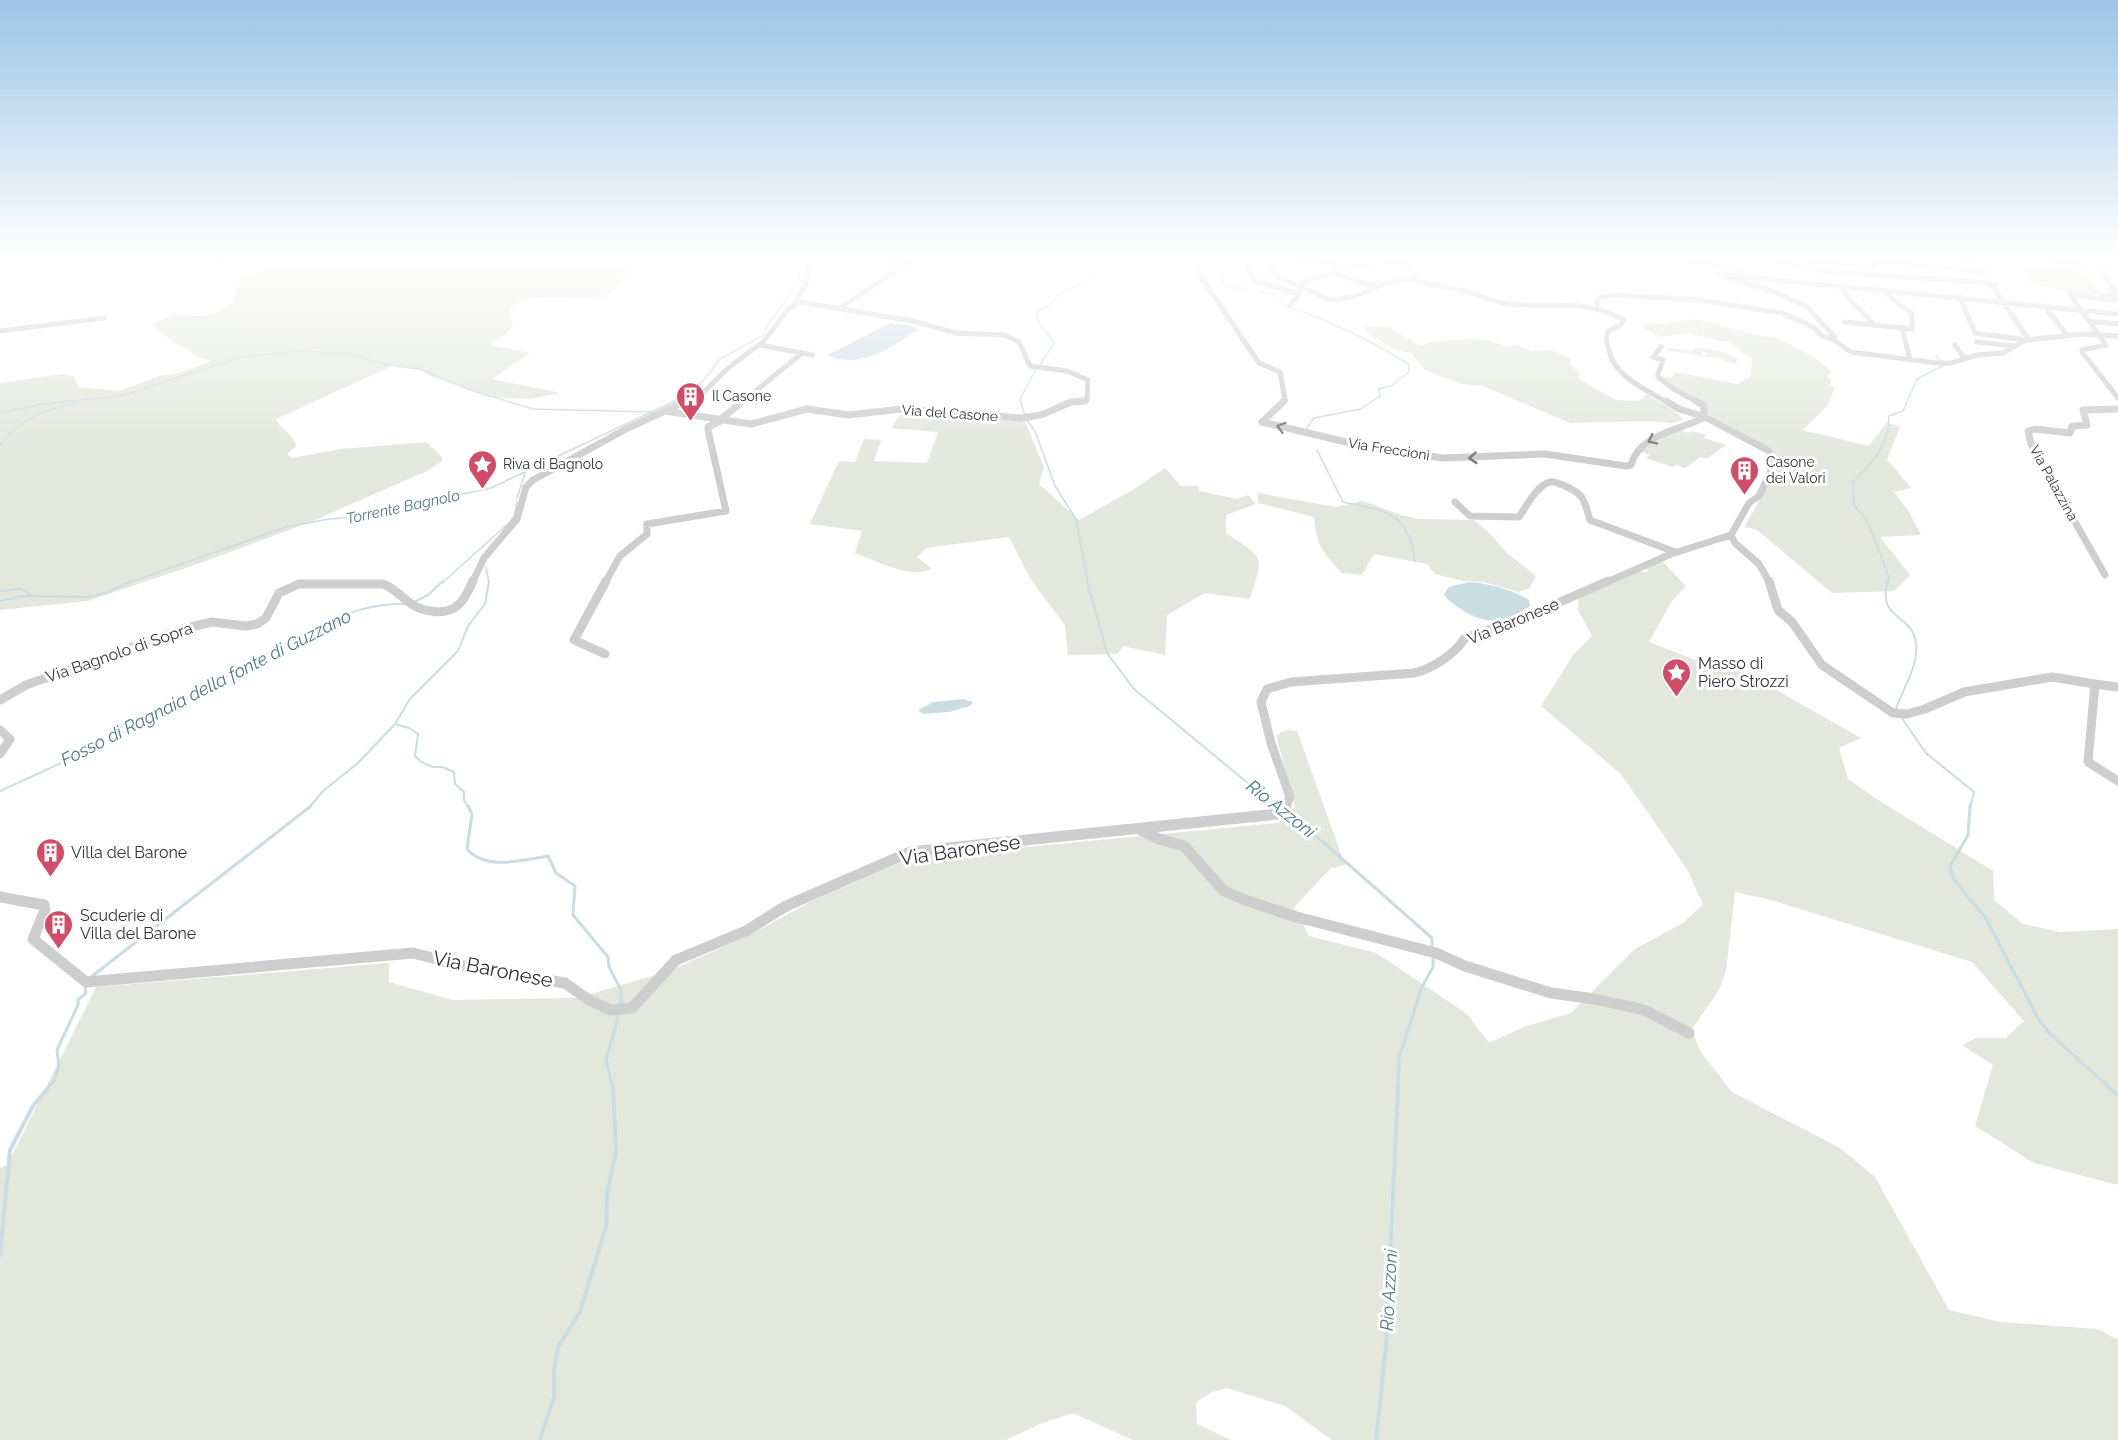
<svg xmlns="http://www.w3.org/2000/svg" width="2118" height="1440" font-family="Raleway,sans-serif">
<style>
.green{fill:#e3e7dc}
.water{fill:#c9dde3}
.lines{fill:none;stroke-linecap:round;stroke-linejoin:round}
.stream-far3{stroke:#c9dde3;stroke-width:1.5}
.stream-far2{stroke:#c9dde3;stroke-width:2}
.stream-far1{stroke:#c9dde3;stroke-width:3}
.stream{stroke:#c9dde3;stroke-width:4}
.minor-far3{stroke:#cecece;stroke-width:5}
.minor-far2{stroke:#cecece;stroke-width:7}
.minor-far1{stroke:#cecece;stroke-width:9}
.minor{stroke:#cecece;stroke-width:11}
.oneway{stroke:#787878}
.labels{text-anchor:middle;stroke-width:6;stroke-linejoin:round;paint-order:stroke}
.far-poi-label{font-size:14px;fill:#313131;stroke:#fff;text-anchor:start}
.far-street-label{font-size:14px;fill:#313131;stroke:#fff}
.far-water-label{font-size:15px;font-style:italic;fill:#497a8a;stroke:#fff}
.street-label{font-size:16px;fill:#313131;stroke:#fff}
.poi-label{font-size:16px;fill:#313131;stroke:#fff;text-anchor:start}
.water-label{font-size:18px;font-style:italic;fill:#497a8a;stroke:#fff}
.near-street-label{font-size:20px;fill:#313131;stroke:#fff}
</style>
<rect width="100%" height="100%" fill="#fff"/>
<path class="green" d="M260,258h383l-39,41c-22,0 -82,-8 -95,11l4,14c-5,11 -14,14 -23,21l40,8 -38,26 69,14 -31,6 -42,-2 -58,-21 -7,-5 -31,-5 -116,53c6,13 16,12 20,27l-9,8 5,4 49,-9 85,-7 16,15v4l-13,9 -116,51 -107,40 -118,40 -88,9v-227l62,-9 12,2 4,11 41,4 41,-15 19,-3 32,-12 -18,-6 -4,-6 -14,-5 -23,-20 20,-9 31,1 13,-3 16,-10 9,-24 32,-13z
M2023,263l58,3 17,24v4l-8,1 -59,-11 -9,-15z
M1694,319c24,4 45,13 68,17 6,1 14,0 18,3 17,10 39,19 51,33l-4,5 4,3 -1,5 5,2 -7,18 -25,25 66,16 18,-24 13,5 -13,32 24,29 -17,4 15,20 12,23 -41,2 30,38 -16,16 -62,2 -76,-64 -12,-2 31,-53 2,-18 -19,-14 -47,-25 -7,-13 -23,-12 -21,-16 12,2 2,-6 64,12 13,-8 1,-17 -24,-18 -4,1 -35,-9 -29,4 -18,-10 4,-4 19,1z
M1364,327h25l31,19 11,-4 37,-3 19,1 22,7 9,-2 14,6 18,-1 21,8 -1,7 11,10 -4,3 39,22 23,1 8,-7 27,17 10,9 -12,3 -22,-2 -80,2 -87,-37 -22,-2 -36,-14 -14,-17 -15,-3 -26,-15z
M1694,347c15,2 31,3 44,12l-3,5 -15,-7 17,9 -21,-9h-11l2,-4 -6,-1 1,4 -36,-6 3,-2 24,3z
M904,410l120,9 20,48 -5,17 40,36 52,-29 34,-23 16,18h18v5l38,8 11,-4 8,9 -30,11v18c39,27 38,20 24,66l-45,-6 -38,22 -2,40 -42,-9 -5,8 -50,1 -3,-30 -34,-45 -22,-43 -83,11 -9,9 15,12c-23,10 -55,-8 -77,-16l7,-22 -52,-7 29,-63 16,1 9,-23 17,1 -7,21 53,2 11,-31 -47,-4z
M1677,429l11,4 5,-2 13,4 -2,3 22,7 -20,14 -6,-2 -15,11 -9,-3 -3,2 -27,-9 4,-3 -10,-4z
M1258,493l78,14 27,-6 38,14 17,4 56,1 15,13 18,20 29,23 -6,12 -12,4 -34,-10 -21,-1 -28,-7 -8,-10 -53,-10 -12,21 -20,-2c-19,-20 -26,-28 -28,-56l-56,-14z
M1661,560l25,26 -14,15 -23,41 44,17 55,15 113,64 -22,10 9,31 27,19 118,73 1,29 29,24 37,8 58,-3v256l-84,-22 -59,-37 18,-61 -31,-20 14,-7h30l18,-17 -52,-59 -201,-62 -36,-8 -9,79 -7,19 -27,39 8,22 32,41 108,56 35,29 74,133 52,12 97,7 20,11v100h-786l-47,-34 -58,-18 -15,4 -16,10 1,22 34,16h-98l-60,-27 -31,10 -36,17h-1006v-272l7,-3 89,-178 293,-24v19l63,18 125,-2 92,-27 81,-36 60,-33 101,-44 367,-35 17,-16 -19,-72 11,-5 10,1 48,134 -14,3 -37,39 15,29 67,17 91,61 22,29 35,-16 47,-14 64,-64 48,-26 20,-19 -16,-35 -66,-95 -80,-68 32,-51 19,-19 -14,-26 1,-13 55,-26 15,1 -5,-5z"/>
<path class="water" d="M890,323l19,2 9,4c-24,18 -60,41 -90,26z
M1469,582c22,2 41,7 60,18l1,6c-35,24 -53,16 -83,-7l-3,-5 5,-7z
M963,699l10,3 -3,4 -21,6 -26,2 -5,-4 15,-8z"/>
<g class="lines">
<path class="stream-far3" d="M795,258v3
M1219,258l8,8 -6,10 1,6 7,6h17
M1259,292l18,2 6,11c49,16 82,33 126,59v8l-18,14 -12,3 1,7 -19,13 -47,9 -8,11
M1040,365l14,-22 -16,-22 -2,-4 2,-6 11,-6 11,-12 27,-11 34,-24
M1036,369l-16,30 6,20 9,12 20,55 21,33 12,64
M0,413l44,-9 77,-8 121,-39 56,-6 51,3 36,10 34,5 58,23 56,17 117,3
M0,445c19,-27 47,-35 77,-43
M1317,450l26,52c44,9 66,10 72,60
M517,498l9,-28
M486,567l3,16
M128,583l158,-56 43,-8 36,-3 126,-28 196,-93 17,-15 16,-21 44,-24 3,-9 33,-45 -4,-18
M442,583l67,-60 5,-7 3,-14
M1887,583l2,-6 -22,-57 -13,-15 -1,-23c20,-20 36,-36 36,-66l14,-5 14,-32 27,-14 -8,-9"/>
<path class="stream-far2" d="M1087,581l20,72 27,36 144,119
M1888,581c-12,39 24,32 28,62 3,22 -13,45 -20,66
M0,591l21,-2 10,6
M0,601l23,-5 64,1 18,-4 27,-12
M414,602l14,-7 15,-14
M1901,717l25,36 48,39 -4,16
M0,791l96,-44 229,-124c27,-12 51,-20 80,-19
M309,808l14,-17 35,-28 37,-39
M469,808l-5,-8v-8l-9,-8 -1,-12 -12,-5h-9l-12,-5 -6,-6 3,-22 -9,-6 -14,-4 15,-25 48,-48 10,-25 17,-22 4,-23"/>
<path class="stream-far1" d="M468,806l4,8 -5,35c19,22 57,11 81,7l8,17 19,13 -2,29 35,42 1,10 12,23v15
M1276,806l2,2
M1970,806l-2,29 -18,31 4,14 31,37 54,103 11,14 61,55
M1285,813l38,29 109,96v11
M91,977l220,-171
M47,1089l7,-8 5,-15 -2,-16 21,-45v-5l8,-7 -1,-7
M613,1089l-7,-29 13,-47
M1398,1089l1,-31 23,-71 11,-20v-12"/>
<path class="stream" d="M2109,1088l9,8
M0,1256l10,-106 23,-44 15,-18
M540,1440l14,-43v-26l4,-24 22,-35 26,-86 1,-32 9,-43 -3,-63
M1376,1440l10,-94 12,-258"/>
<path class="minor-far3" d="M215,258l4,3 12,-2
M873,258l37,3
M1195,258l4,16 60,89 21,9 5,28 -3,3
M1244,258l11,23 43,13
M1274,258l-3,12 5,6 55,24 22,-3 33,-14 28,-5
M1400,258l15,15 -1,7c18,6 36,7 54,12 12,3 23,9 35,11 46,7 77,-7 121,17l-4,5 -12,6c-3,7 -1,12 1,19 5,27 37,39 59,53
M1677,258l18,5 9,-2
M1700,258l5,4 38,9
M1763,258l61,13 165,12
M1803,258l4,3 68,5 -3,-6
M1950,258l27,3
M2023,258l65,6
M1297,260l33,1 10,8
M1872,260l113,12
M2097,265l21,-2
M2100,268l14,22 2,8
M1331,272l45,15
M1996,284l-4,2 37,54
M1298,285l52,-20 54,-3
M1842,286c9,20 21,22 31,39l39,4v-16l-21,-15 -6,-8
M2109,295l9,4 -8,1 -9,-4z
M1960,297l15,36 51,7
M2108,300l-38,-6 36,51 -24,5v2l36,46
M799,302l-2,-3 9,-14 3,-27
M799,302l114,19 43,12 48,2 15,7 11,24 37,5 21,9 -1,21 -18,2
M1290,305l10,-13
M1597,306v-6l3,-3 17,-2 83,5 82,13 31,14 9,9 10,3 19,13 86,11h14l26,-8 26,-2 23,-13 57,-6 35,2
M2044,306l23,29
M840,308l75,-50
M2089,321l29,3
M1844,322l29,3
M1902,328l8,32
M0,331l104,-13
M1832,339l3,-2 -29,-31 -34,-15 -56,-17 402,40
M1976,342l40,4
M760,345l53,10
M1955,345l9,13
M1659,371l4,-11 -10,-3 8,-10
M1658,373v4l14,11 27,15
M683,403l19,-9 26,-26 36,-27 25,-33 10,-6
M741,403l61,-50"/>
<path class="minor-far2" d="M1666,401l13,8 26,8 64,34 2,20 -12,25 -10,7 -18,32
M1696,401l7,4 2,12
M665,411l86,13 56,-15 42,6 52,-6 120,9 20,-3 30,-13 13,-1
M721,419l22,-18
M1262,422l22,-21
M1262,422l101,24 80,12 102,-4 81,12 5,-1c9,-32 48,-34 74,-48
M1455,502l15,14 49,1c7,-10 18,-32 31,-35 5,-1 9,2 13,3 21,9 21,14 27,35l85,32
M1731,535l4,8 24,21 11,19
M2105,575l-74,-131 -3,-13 7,-2 35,4 2,-7 15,-1 -4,-15 35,-1
M472,583l12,-25 33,-39 9,-32 7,-7 93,-51 60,-28
M605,583l15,-27 27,-22v-10l79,-13 -18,-81v-3l14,-7
M1605,583l66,-29 60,-19"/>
<path class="minor-far1" d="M1769,581l9,29 14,12 30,43 71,48 14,1 18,-5 39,-17 88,-15 43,7 -7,78 30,19
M605,654l-31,-14 32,-59
M2095,684l23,3
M0,700l26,-15 160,-57 26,-6 34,4 11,-2 9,-6 13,-25 20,-9h84c11,4 17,12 27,19 12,9 36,13 48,2 7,-5 11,-16 15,-24
M0,730l10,9 -10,15
M1285,808l5,-11 -19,-54 -10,-41 6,-13 24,-7 123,-9c18,-4 41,-19 51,-35l61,-21 82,-36"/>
<path class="minor" d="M1141,830l18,9 25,7 40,45 21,9 48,16 143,37 29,13 86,27 44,6 49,11 45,23
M0,897l44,8 1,5 -12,29 53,43 327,-29 59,15 93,15 24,17 22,10 21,-2 44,-48 70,-29 40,-25 124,-54 368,-38 8,-8"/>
</g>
<defs><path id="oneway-chevron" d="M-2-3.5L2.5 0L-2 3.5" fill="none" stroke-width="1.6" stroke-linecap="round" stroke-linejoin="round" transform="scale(1.5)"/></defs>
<g class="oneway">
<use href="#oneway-chevron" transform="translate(1281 427) rotate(-164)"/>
<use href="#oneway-chevron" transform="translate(1652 440) rotate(154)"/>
<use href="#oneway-chevron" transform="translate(1473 458) rotate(176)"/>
</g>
<linearGradient id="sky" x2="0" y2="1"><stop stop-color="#9bc4e6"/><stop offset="0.56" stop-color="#fff"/><stop offset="1" stop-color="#fff" stop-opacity="0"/></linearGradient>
<rect width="2118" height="459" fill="url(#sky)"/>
<defs>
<symbol id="building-pin" viewBox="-11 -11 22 30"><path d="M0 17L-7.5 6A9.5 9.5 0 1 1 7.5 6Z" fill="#d04c67" stroke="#fff"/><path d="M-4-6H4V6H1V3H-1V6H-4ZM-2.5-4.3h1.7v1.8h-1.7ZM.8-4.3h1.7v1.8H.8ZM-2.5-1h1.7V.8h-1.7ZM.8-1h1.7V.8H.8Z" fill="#fff"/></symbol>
<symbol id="sight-pin" viewBox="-11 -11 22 30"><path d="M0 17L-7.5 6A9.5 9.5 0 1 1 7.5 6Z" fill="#d04c67" stroke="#fff"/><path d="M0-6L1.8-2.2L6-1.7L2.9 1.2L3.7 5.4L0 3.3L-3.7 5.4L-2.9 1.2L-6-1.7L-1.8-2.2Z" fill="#fff"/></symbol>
</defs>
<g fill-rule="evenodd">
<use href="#building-pin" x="674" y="380" width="33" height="45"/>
<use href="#sight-pin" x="466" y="448" width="33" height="45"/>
<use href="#building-pin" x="1728" y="454" width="33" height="45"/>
<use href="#sight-pin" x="1660" y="656" width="33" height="45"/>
<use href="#building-pin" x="34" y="836" width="33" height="45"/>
<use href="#building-pin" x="42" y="908" width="33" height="45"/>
</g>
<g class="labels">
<g class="far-poi-label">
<text x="712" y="401">Il Casone</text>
<text x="1766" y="467">Casone<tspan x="1766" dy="16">dei Valori</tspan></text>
<text x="503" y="469">Riva di Bagnolo</text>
</g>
<g class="far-street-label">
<text transform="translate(950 413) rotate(4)" y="5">Via del Casone</text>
<text transform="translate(1389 449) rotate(9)" y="5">Via Freccioni</text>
<text transform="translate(2054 483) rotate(61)" y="5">Via Palazzina</text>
</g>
<g class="far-water-label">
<text transform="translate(403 507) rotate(-12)" y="5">Torrente Bagnolo</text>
</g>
<g class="street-label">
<text transform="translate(1513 621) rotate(-22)" y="6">Via Baronese</text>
<text transform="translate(119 652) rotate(-19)" y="6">Via Bagnolo di Sopra</text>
</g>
<g class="poi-label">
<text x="1698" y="669">Masso di<tspan x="1698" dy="18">Piero Strozzi</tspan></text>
<text x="71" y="858">Villa del Barone</text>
<text x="80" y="921">Scuderie di<tspan x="80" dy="18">Villa del Barone</tspan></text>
</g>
<g class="water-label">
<text transform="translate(206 688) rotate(-27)" y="6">Fosso di Ragnaia della fonte di Guzzano</text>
<text transform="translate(1281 809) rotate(38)" y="6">Rio Azzoni</text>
<text transform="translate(1389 1290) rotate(-87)" y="6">Rio Azzoni</text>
</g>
<g class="near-street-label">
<text transform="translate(960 850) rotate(-8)" y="7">Via Baronese</text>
<text transform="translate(493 969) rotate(11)" y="7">Via Baronese</text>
</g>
</g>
</svg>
